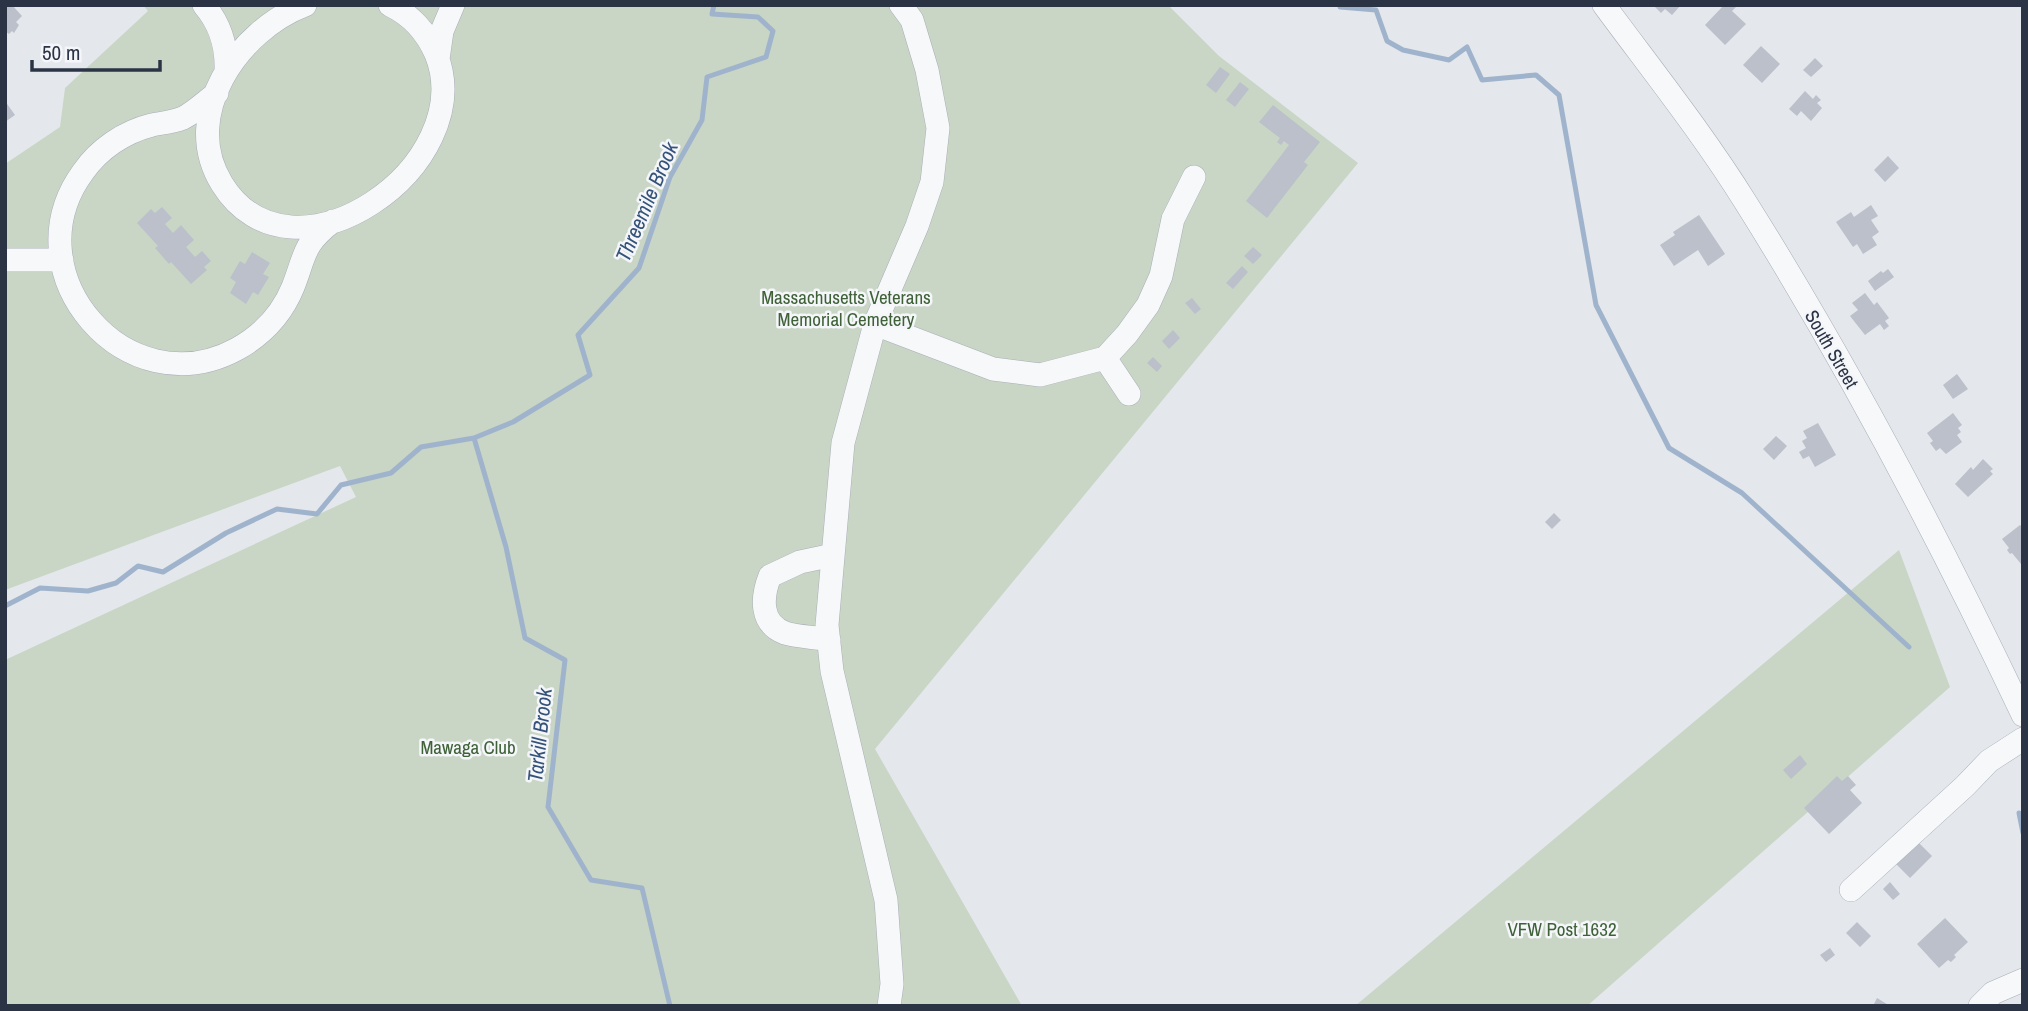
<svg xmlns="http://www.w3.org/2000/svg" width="2028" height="1011" font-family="'Archivo Narrow',sans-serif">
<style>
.green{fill:#c9d6c5}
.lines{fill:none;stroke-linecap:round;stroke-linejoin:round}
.stream{stroke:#9fb4cc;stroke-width:5}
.building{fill:#bbc0ca}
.minor-casing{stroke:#a9aeb7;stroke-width:24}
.minor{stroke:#f7f8fa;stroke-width:23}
.labels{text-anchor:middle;stroke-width:5;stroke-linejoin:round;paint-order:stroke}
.park-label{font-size:19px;fill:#3f6138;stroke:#f4f6f9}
.street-label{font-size:19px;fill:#2b3445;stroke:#f4f6f9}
.water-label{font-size:21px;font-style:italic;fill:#34527a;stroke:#f4f6f9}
</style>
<rect width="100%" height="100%" fill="#e4e7ec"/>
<path class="green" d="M143,5h1025l51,51 139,107 -483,586 147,257h-1017v-346l351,-163 -16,-31 -335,124v-426l55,-37 5,-39 83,-77z
M1899,550l51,137 -363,319h-232z"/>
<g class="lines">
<path class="stream" d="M1340,5v2l36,3 11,31 16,9 46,10 18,-13 15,33 54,-5 23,20 37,210 73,143 73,45 167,154
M474,438l32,109 19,91 40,22 -17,147 43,73 51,8 28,118
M5,606l35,-18 48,3 28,-8 22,-17 25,6 63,-39 51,-24 40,5 24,-29 50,-12 30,-26 53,-9 39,-16 77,-47 -12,-40 61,-67 31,-91 32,-57 5,-43 59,-20 7,-26 -15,-14 -46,-3 2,-9
M2019,813l4,20"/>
</g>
<path class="building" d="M5,5h7l10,11 -6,6 3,3 -5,8 -2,-2 -3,3 -4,-3z
M1653,5h28l-9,10 -7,-6 -4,4z
M1724,5h10l2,2 -4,4 14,13 -21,21 -20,-20z
M1761,46l19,18 -18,19 -19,-18z
M1815,58l8,8 -12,11 -8,-7z
M1220,67l10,7 -14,19 -10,-8z
M1240,82l9,7 -14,18 -9,-7z
M1805,91l8,8 3,-4 5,5 -4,3 5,5 -11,13 -10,-10 -4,5 -8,-7z
M5,101l10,14 -10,7z
M1273,105l47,37 -16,20 4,3 -41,53 -21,-17 43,-56 -5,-4 -3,4 -4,-3 3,-4 -21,-16z
M1888,156l11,12 -14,14 -11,-12z
M1871,205l7,11 -7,4 8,12 -7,5 5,8 -14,9 -6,-10 -4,3 -17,-25 15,-10 3,5z
M162,207l10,11 -7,6 8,9 8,-8 13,15 -8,7 9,10 7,-6 9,10 -7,6 3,3 -16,14 -20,-22 -2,2 -14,-16 3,-2 -21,-23 14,-14 4,4z
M1699,215l26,39 -17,12 -10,-16 -24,16 -14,-21 15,-10 -2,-3z
M1253,247l9,8 -9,9 -9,-8z
M252,252l18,11 -7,11 6,3 -11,18 -5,-3 -7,12 -16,-11 6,-11 -6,-4 10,-17 5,3z
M1242,266l6,6 -15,17 -7,-6z
M1888,269l6,8 -19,14 -7,-10 13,-10 2,2z
M1865,293l9,12 3,-3 12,16 -4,3 4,5 -5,4 -4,-6 -15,11 -15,-19 8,-6 -6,-7z
M1192,298l9,11 -6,5 -10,-11z
M1173,330l7,8 -11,11 -7,-8z
M1153,357l9,9 -5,6 -10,-9z
M1957,374l11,15 -15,10 -10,-14z
M1953,413l9,12 -4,3 3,4 -4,3 5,7 -16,12 -6,-6 -4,3 -6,-8 3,-2 -6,-8z
M1818,423l18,32 -21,12 -6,-11 -6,3 -4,-7 7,-4 -4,-7 5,-3 -4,-7z
M1776,436l11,10 -13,14 -11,-11z
M1983,459l10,10 -3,2 3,3 -25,23 -13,-13 16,-17 2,3z
M1554,513l7,7 -9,9 -7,-7z
M2020,525l3,3 -2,36 -9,-11 -2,1 -3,-4 2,-2 -7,-9z
M1800,755l7,9 -16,15 -8,-9z
M1837,776l5,5 6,-5 8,9 -6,5 12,13 -33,31 -25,-26z
M1916,840l16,16 -22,22 -16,-16z
M1890,882l10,12 -7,6 -10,-11z
M1945,918l23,24 -14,13 2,2 -5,5 -3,-2 -9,8 -22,-24z
M1857,922l14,14 -11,11 -14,-14z
M1830,948l5,7 -9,7 -6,-7z
M1877,998l13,8h-17z"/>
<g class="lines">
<defs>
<path id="minor" d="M204,5c17,20 23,41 22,66
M305,5c-66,25 -126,110 -83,179 70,113 259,-19 214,-130 -9,-21 -25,-39 -46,-49
M1604,5c48,65 99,129 142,198 103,164 194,337 277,512
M438,59l4,-28 11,-26
M217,93c-11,8 -22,19 -34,25 -10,4 -21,5 -31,7 -28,7 -53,24 -69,47 -74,101 44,237 154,177 25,-14 45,-35 56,-62 13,-33 9,-42 40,-66
M5,260h57
M875,324l42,-98 15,-44 6,-54 -11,-58 -15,-50 -11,-15
M1105,358l22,-24 21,-29 13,-29 12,-57 21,-42
M829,640c-14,-3 -31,-3 -44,-7 -26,-10 -23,-37 -15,-57l30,-14 33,-7
M1851,890l114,-104 24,-25 34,-22
M889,1006l3,-22 -6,-84 -54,-229 -5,-46 16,-182 32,-119 118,45 47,6 65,-17 24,36
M1980,1006l13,-13 30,-13"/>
</defs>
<use href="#minor" class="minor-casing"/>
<use href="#minor" class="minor"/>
</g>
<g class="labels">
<g class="park-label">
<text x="846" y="304">Massachusetts Veterans<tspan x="846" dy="22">Memorial Cemetery</tspan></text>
<text x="468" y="754">Mawaga Club</text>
<text x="1562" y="936">VFW Post 1632</text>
</g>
<g class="street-label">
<text transform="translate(1832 349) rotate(60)" y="7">South Street</text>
</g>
<g class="water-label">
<text transform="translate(647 202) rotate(-67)" y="7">Threemile Brook</text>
<text transform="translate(540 735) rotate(-84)" y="7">Tarkill Brook</text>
</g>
</g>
<rect width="2028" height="1011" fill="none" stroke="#2b3445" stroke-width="14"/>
<path d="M32 60v10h128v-10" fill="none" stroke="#2b3445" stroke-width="3.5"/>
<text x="42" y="60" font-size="21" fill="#2b3445" stroke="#f4f6f9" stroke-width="5" paint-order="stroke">50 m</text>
</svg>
